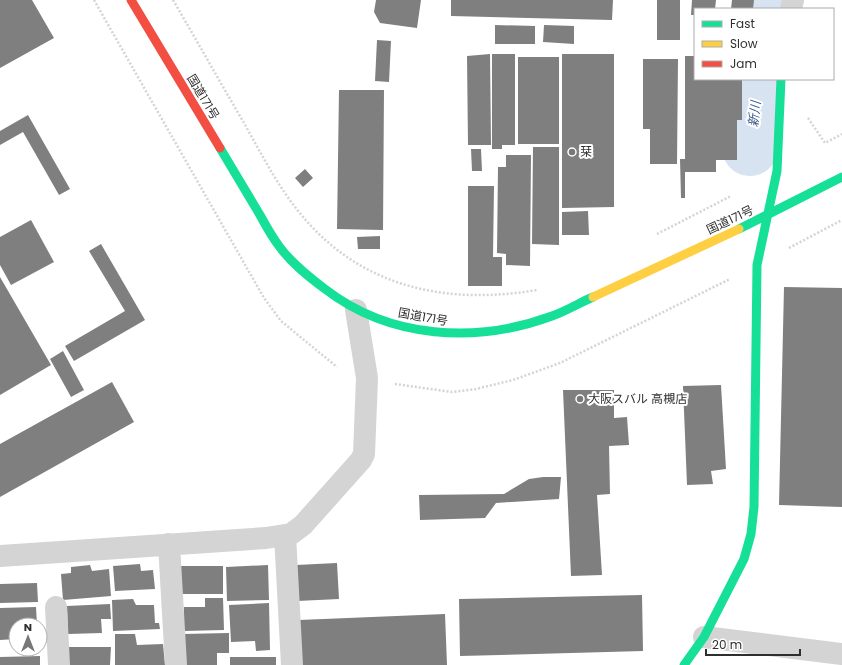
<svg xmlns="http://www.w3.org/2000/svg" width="842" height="665" font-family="Poppins,'Noto Sans JP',sans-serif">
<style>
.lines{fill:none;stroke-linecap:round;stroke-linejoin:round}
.river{stroke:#d8e3f2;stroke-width:56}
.building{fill:#7f7f7f}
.path{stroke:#d4d4d4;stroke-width:2.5;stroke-dasharray:2 2;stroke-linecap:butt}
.street{stroke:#d4d4d4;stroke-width:22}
.fast{stroke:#16e098;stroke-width:9}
.slow{stroke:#ffcf43;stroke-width:9}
.jam{stroke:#f24e42;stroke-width:9}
.poi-dot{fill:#787878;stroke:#fff;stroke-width:1.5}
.labels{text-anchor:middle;stroke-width:4;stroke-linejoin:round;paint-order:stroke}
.street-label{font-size:12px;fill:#2f2f2f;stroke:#fff}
.poi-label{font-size:12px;fill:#2f2f2f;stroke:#fff;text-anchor:start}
.water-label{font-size:13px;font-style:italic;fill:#3c5f91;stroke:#fff}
</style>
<rect width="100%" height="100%" fill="#fff"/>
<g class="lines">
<path class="river" d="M768,9l1,-9
M750,148l7,-69"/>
</g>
<path class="building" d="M0,0h32l22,38 -54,30z
M376,0h45l-4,28 -37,-5 -6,-11z
M451,0h162l-1,20 -161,-4z
M657,0h23v40h-23z
M692,0h24l-1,9h-20v6h-4z
M732,0h22l-1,9h-22z
M495,25l40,1v18h-40z
M544,25l30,1v18l-31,-2z
M377,40l14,1 -2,41 -14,-1z
M490,54l1,91h-23l-1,-89z
M492,54h23v91h-13v4h-10z
M562,54h52v153l-52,1z
M685,56h10v23h47v41h-5v40h-21v12h-31v26h-4l-1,-39h5z
M518,57h41v87h-41z
M643,59h35l-1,105h-27v-35h-7z
M339,90h45l-1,140 -46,-1z
M28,115l42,74 -11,6 -36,-63 -23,13v-14z
M533,147h26v98l-27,-1z
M471,149h10l1,22h-10z
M506,155h25l-1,111 -24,-1v-11l-9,-1 1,-86h8z
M305,169l8,9 -10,9 -8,-9z
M468,186h26l-1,71h9v29h-34z
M588,211l1,24h-27v-23z
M31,220l23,42 -43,23 -11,-20v-28z
M380,236v13h-22l-1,-12z
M101,244l44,76 -71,41 -9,-15 60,-35 -36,-60z
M0,277l51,88 -51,30z
M784,287l58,1v219l-63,-2z
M63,351l21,39 -13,7 -21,-38z
M112,382l22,40 -134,75v-53z
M721,385l5,84 -15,2 2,13 -26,1 -4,-99z
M563,390h51v28l13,-1 2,28 -20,1 1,48 -13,1 5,80 -31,1z
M543,477h18l-2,22 -63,4 -11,15 -65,2 -1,-25 85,-1 25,-15z
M337,563l2,36 -42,2 -1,-36z
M140,564l1,7 12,-1 2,19 -40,2 -2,-25z
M90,565l2,6 17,-2 2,27 -48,4 -2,-26 10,-1v-6z
M268,565l1,35 -42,1 -1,-34z
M179,566h44v28h-44z
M37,583l1,19 -38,1v-19z
M642,595l1,56 -183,5 -1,-57z
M205,598h18l1,32 -40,1v-24h21z
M133,599l3,6h18l1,18h4l1,6 -47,2 -1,-31z
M269,603l1,47 -14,1 -1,-10 -24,1 -2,-37z
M110,604l1,15h-10l1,14 -34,1 -1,-28z
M36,607l1,18h-21v14l-16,1v-32z
M445,614l2,51h-146l-2,-45z
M229,633v20h-12v12h-34v-31z
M115,634h20l2,11 26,-1 2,21h-50z
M68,647h43l-1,18h-42z
M40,656v9h-40v-8z
M230,657h46v8h-46z"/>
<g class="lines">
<path class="path" d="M94,0l170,298 17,23 56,46
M173,0c24,41 47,82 71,123 14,25 27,50 43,73 60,87 149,111 250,94
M808,118l17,25 17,-9
M657,234l74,-38
M789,248l53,-28
M395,384l57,8 24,-3 37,-9 47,-17 170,-84"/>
<path class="street" d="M791,9l2,-9
M285,535l7,130
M169,544l7,121
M0,556l266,-18 25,-4 12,-9 58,-65 3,-6 3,-76 -11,-68
M56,607l3,58
M704,637l138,17"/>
<path class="fast" d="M220,148c13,22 27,45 40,67 6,11 12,22 19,31 12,17 30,31 46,43 65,50 151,55 227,27 14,-5 27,-13 41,-19
M739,229l103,-52
M684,665l20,-28 40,-78 7,-25 3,-27 3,-242 20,-94 4,-92"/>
<path class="slow" d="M593,297l146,-68"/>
<path class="jam" d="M131,0l89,148"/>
</g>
<g class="poi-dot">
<circle cx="572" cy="152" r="4"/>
<circle cx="580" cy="399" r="4"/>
</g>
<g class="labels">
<g class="street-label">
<text transform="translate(203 97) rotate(59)" y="4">国道171号</text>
<text transform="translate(730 220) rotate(-25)" y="4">国道171号</text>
<text transform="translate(423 317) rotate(10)" y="4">国道171号</text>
</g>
<g class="poi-label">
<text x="580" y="156">栞</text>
<text x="588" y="403">大阪スバル 高槻店</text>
</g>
<g class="water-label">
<text transform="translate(754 114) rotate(-84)" y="5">新川</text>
</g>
</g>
<rect x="694" y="8" width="140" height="72" fill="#ffffff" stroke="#acacac"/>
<rect x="702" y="21" width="20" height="6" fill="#16e098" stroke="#acacac"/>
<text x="730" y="28" font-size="12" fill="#2f2f2f">Fast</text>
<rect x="702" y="41" width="20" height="6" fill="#ffcf43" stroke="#acacac"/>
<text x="730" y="48" font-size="12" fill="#2f2f2f">Slow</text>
<rect x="702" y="61" width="20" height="6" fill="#f24e42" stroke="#acacac"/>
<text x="730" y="68" font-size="12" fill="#2f2f2f">Jam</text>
<g transform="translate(28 637)"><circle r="19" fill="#ffffff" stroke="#acacac"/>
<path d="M0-3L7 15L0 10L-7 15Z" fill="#787878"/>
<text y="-6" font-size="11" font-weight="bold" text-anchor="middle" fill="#2f2f2f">N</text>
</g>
<path d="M706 649v6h94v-6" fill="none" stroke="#2f2f2f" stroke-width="2"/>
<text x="712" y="649" font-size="12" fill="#2f2f2f" stroke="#ffffff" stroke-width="3" paint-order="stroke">20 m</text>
</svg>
